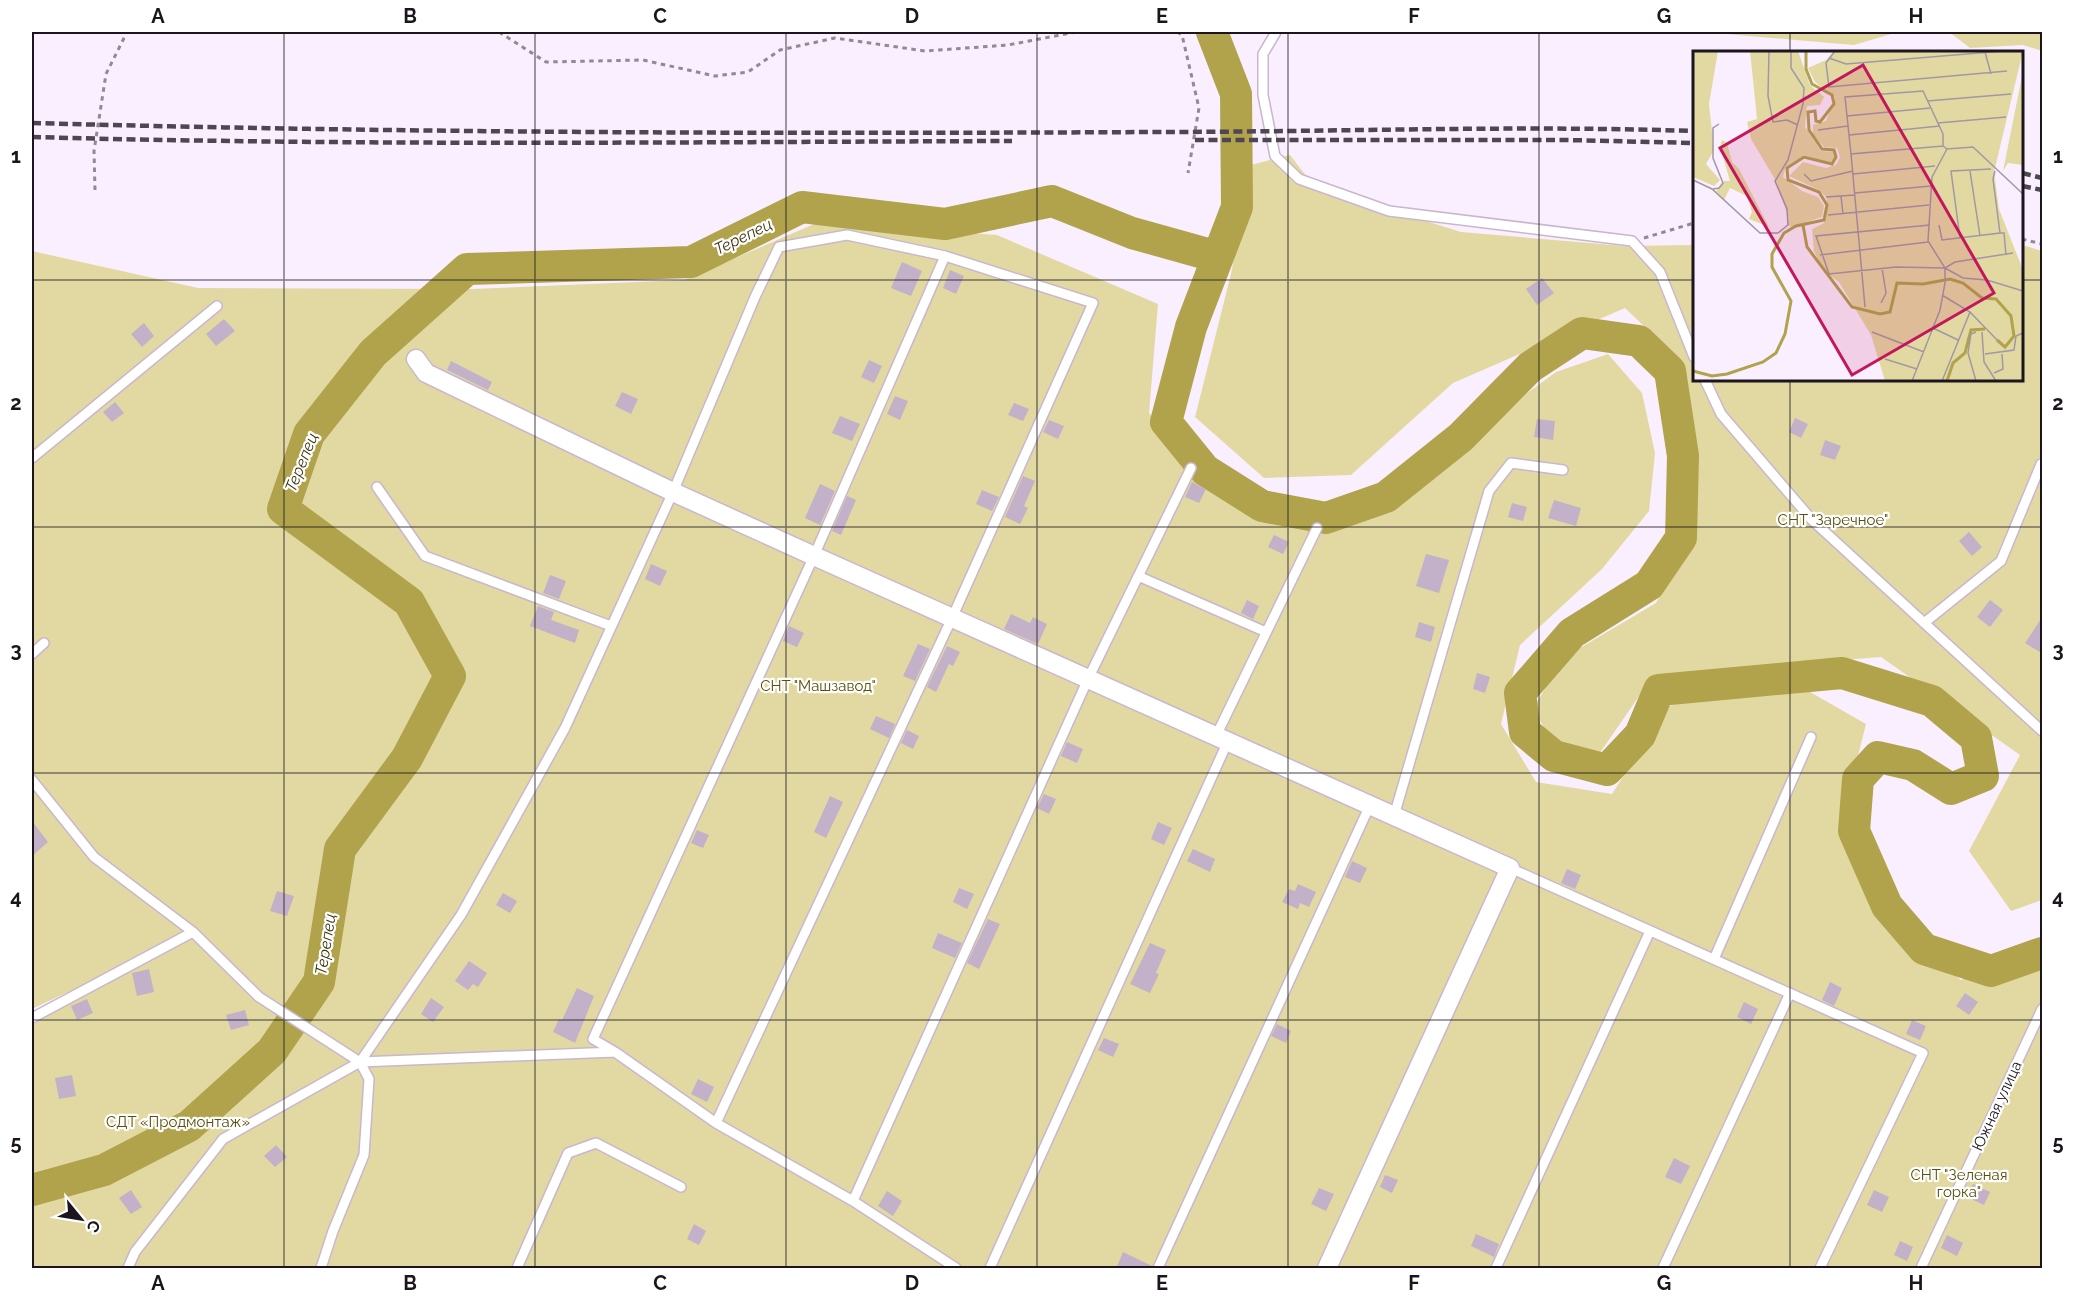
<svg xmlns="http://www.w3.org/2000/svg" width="2074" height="1300" font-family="Raleway,sans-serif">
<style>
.green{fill:#e2d9a2}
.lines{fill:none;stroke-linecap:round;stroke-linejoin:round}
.river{stroke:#b0a34c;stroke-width:32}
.building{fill:#c2b1c8}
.lane-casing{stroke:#c9b7ce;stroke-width:12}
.street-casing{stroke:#c9b7ce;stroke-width:21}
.path{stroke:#928995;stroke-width:3;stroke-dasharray:4.5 4.5;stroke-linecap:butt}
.lane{stroke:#fff;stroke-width:9}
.street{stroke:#fff;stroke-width:18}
.rail{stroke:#4e4650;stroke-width:4.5;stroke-dasharray:9 4.5;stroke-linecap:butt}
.grid{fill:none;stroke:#1c151e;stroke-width:1.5;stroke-opacity:0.55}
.labels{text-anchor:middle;stroke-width:4.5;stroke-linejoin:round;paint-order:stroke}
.park-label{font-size:15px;fill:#594f0b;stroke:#fff}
.street-label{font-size:15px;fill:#1c151e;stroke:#fff}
.water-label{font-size:16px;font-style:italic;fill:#3c3610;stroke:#fff}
.inset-river{fill:none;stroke:#b0a34c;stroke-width:3}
.inset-road{fill:none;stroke:#a198a4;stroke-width:1.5}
.view{fill:#c2185b;fill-opacity:0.15;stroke:#c2185b;stroke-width:3}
.inset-edge{fill:none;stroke:#1c151e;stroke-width:3}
.neatline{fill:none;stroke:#1c151e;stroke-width:2}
.grid-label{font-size:20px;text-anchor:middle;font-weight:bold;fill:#1c151e}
</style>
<rect width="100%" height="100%" fill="#faeffe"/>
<path class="green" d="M1703,32h195l-44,13z
M1949,32h93v19l-19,-6 -53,3z
M1290,155l24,31 147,46 164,14 69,-1v135h328v-135l20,6v649l-31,11 -42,-60 51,-96 -139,-98 -193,15 -35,4 -56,81 -42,-11 -22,-37 30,-51 93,-55 34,-61 6,-92 -25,-98 -46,-44 -172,75 -102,92 -87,3 -69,-61 36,-143 20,-109z
M819,222l178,13 161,69 -9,109 48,57 57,46 53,10 86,-22 79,-70 84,-62 52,-18 34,39 13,60 -6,58 -47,58 -82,76 -19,79 35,58 76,12 55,-87 37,-13 92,-10 70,40 -26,104 50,94 71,58 81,-34v322h-2010v-256l110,-55 -110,52v-758l166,37 274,1 212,-9z"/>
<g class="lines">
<path class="river" d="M1212,32l24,62 1,113 -46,120 -25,95 39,48 57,36 64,12 60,-21 75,-60 69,-70 52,-34 57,8 31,30 13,85 -2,82 -32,47 -77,48 -52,60 5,39 29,24 53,14 33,-35 19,-45 183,-17 90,28 44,37 7,38 -32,13 -38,-24 -35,-8 -20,22 -4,52 33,75 37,43 67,22 51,-18
M32,1190l72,-20 85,-44 83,-75 47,-69 21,-133 67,-91 43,-82 -41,-74 -126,-93 26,-75 64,-81 94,-84 224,-7 111,-55 143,17 107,-23 80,32 86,24"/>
</g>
<path class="building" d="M902,262l20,9 -11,25 -20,-8z
M950,270l14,6 -8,18 -13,-6z
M1542,278l12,15 -17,12 -11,-16z
M224,319l11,12 -19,15 -10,-12z
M144,323l10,13 -12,11 -11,-13z
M869,360l13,6 -8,17 -13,-6z
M451,361l41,21 -4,8 -41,-20z
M622,392l16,7 -7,15 -16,-8z
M895,396l13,5 -8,19 -13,-6z
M115,402l9,11 -12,9 -9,-10z
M1014,403l15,6 -6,12 -15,-6z
M840,416l20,8 -8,17 -20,-8z
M1795,418l13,6 -7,14 -12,-6z
M1537,419l18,2 -2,19 -19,-3z
M1049,420l15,6 -6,13 -15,-7z
M1825,440l16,6 -6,14 -15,-5z
M1023,476l12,5 -11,25 4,2 -8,16 -15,-7z
M1192,482l14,7 -7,14 -14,-6z
M820,484l15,7 -15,34 -15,-7z
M982,490l17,7 -7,14 -16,-7z
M847,496l9,4 -15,35 -9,-4z
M1554,500l27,8 -5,18 -28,-8z
M1512,503l15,4 -4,14 -15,-4z
M1969,532l13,15 -10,9 -13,-15z
M1274,535l15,7 -6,12 -15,-7z
M1426,554l23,6 -10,33 -23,-7z
M651,564l16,7 -7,15 -15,-7z
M550,575l16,6 -7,18 -16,-6z
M1247,600l12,6 -6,13 -12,-6z
M1990,600l13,10 -13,17 -13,-10z
M538,606l16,6 -3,8 28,10 -4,13 -45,-17z
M1011,614l19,9 3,-6 14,7 -9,20 -34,-15z
M2043,616v38l-18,-11z
M1419,622l16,5 -4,15 -16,-5z
M789,626l15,7 -7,14 -14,-6z
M918,644l12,5 -15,32 -12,-5z
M947,646l13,6 -7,14 -4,-2 -13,28 -9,-5z
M1477,673l13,4 -5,16 -12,-4z
M876,716l19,8 -6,14 -19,-9z
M907,730l12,6 -6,13 -12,-6z
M1067,742l16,7 -6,14 -16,-7z
M1044,794l12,5 -7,15 -12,-6z
M830,796l13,6 -17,36 -12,-6z
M32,821l16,21 -16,14z
M1158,822l14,6 -8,17 -13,-6z
M697,830l12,5 -6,13 -12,-5z
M1193,849l22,10 -5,13 -23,-11z
M1352,861l15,7 -7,15 -15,-6z
M1567,869l14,6 -6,14 -14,-6z
M1298,884l18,8 -7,15 -9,-4 -2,6 -16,-7 7,-13 6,2z
M959,888l15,6 -7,15 -14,-7z
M277,891l17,5 -7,20 -17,-5z
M503,893l14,8 -7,12 -14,-8z
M988,919l12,5 -21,45 -12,-6z
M938,933l24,10 -7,15 -23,-10z
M1150,943l16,7 -10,23 3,1 -9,19 -20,-9z
M469,961l18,12 -9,14 -5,-3 -5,6 -13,-9z
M149,969l5,23 -17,4 -5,-23z
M1830,982l12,6 -8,18 -12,-6z
M577,988l17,8 -19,47 -22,-11 6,-13 3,1z
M1965,993l13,9 -9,13 -13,-9z
M431,998l13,9 -11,15 -12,-8z
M87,999l6,14 -16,7 -6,-14z
M1744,1002l14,7 -7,15 -14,-7z
M245,1010l4,15 -18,5 -5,-15z
M1912,1020l14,6 -6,14 -14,-6z
M1277,1024l14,7 -5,12 -15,-7z
M1104,1038l15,6 -6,13 -15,-7z
M72,1075l4,21 -17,3 -4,-21z
M698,1079l16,8 -7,15 -16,-8z
M276,1145l11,12 -12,10 -11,-11z
M1674,1158l16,8 -9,18 -16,-7z
M1385,1175l13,5 -6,13 -12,-6z
M1973,1184l17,8 -6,13 -17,-8z
M1319,1188l15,6 -8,17 -15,-7z
M131,1190l11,17 -11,7 -12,-16z
M1874,1190l15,7 -7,15 -15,-7z
M887,1191l15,10 -9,15 -15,-10z
M694,1224l12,7 -7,14 -12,-6z
M1476,1234l23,10 -5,13 -23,-11z
M1947,1235l16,8 -6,13 -16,-8z
M1900,1241l13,6 -6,14 -13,-6z
M1123,1252l29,14 -1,3h-35z"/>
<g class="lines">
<defs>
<path id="lane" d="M1276,32l-13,22v41l12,61 24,23 90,32 243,30 28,31 34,85
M1705,380l16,34 91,106 230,211
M32,458l185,-152
M377,487l48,69 186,70
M1138,576l128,56
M1924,623l77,-62 40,-97 1,1
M32,654l12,-11
M1216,736l101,-208
M32,780l62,77 99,75 66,65 101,65 255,-10 101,71 137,78 103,67
M1394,816l95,-325 22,-28 52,7
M1510,868l413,185 -103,215
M1714,959l97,-222
M32,1018l161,-86
M615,1052l-22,-13 221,-483 131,-300
M853,1201l235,-522 103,-211
M128,1268l7,-16 88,-113 137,-77 101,-147 104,-187 108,-236 82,-195 24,-50 68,-12 98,21 148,47 -141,315 -236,505
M321,1268l12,-37 31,-76 5,-76 -9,-17
M517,1268l51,-115 28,-10 85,44
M990,1268l238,-527
M1158,1268l212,-463
M1496,1268l154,-337
M1663,1268l127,-275
M1921,1268l121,-259"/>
<path id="street" d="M416,359l10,14 247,119 141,64 696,312 -183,400"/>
</defs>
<use href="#lane" class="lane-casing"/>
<use href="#street" class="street-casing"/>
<path class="path" d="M499,32l47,30 97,-2 72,16 33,-4 32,-22 55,-12 90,13 83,-6 68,-13
M1177,32l5,3 17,73 -11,65
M95,190l-1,-39 12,-77 21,-42
M1644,238l50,-15
M2022,239l20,5"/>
<use href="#lane" class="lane"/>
<use href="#street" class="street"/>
<path class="rail" d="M32,123c373,10 746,11 1119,9 181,0 363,-7 543,-1
M32,137c326,9 653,5 980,4
M1195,140h372l127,3
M2022,173l20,5
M2022,186l20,4"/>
</g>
<path class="grid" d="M284,32v1236M535,32v1236M786,32v1236M1037,32v1236M1288,32v1236M1539,32v1236M1790,32v20M32,280h1662M2022,280h20M1790,380v888M32,527h2010M32,773h2010M32,1020h2010"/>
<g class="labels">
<g class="park-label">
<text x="1833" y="525">СНТ "Заречное"</text>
<text x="818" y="691">СНТ "Машзавод"</text>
<text x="178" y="1127">СДТ «Продмонтаж»</text>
<text x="1959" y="1180">СНТ "Зеленая<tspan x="1959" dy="17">горка"</tspan></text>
</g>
<g class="street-label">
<text transform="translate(1997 1106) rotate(-65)" y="5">Южная улица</text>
</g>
<g class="water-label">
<text transform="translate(743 236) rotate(-26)" y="6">Терепец</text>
<text transform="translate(301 462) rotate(-68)" y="6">Терепец</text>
<text transform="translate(325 944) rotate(-81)" y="6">Терепец</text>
</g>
</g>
<g transform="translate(1693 51)">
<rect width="330" height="330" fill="#faeffe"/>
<path d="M0,0h25l-9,53 5,46 -8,14 14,16 -6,6 -21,-9zM57,0h48l12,34 14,12 -4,8 -13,1 -2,21 16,24 13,1 1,5 -3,5h-7l-21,-7 -19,14 -2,8 19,14 16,6 6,9 -2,11 -31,10 -4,-3 2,-5 -13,-38 -25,-42 -4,-17 10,-3zM141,0h189l-29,121 5,37 24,61v111h-138l-14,-46 -32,-53 -15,-11 -10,-20 -2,-22 12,-6 3,-25 -8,-8 -30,-14 14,-14 23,6 10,-3 4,-8 -3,-9 -13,-1 -11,-12v-10l13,-4 9,-23 -20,-16 -7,-14 18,-8zM330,20v94l-15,-2 -5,8zM29,89l5,3 5,19 7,7 30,58 -20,-8 3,-7 -5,-16 -17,-8 -6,12 -8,-9 8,-10h6l-10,-34z" fill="#e2d9a2"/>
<path class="inset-river" d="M110,174l4,22 45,60 28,7 10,-2 7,-29 26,1 27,-5 13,4 19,15 14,1 15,17 3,20 -9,11 -8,-7M0,320l19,5 15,-2 36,-12 13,-9 9,-19 6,-33 -19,-34v-13l12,-21 12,-7 28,-6 3,-15 -8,-13 -31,-12 -1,-12 17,-11 28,7 4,-7 -2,-7 -12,-1 -13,-19 -1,-18 7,-1 1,10 4,1 14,-18 -2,-9 -20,-11 -6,-15v-18M254,330l6,-18 12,-10 6,-23 14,-1"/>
<path class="inset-road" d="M76,0l-1,45 5,26 14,-2 11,5M142,0l-9,12 3,24 178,-16M292,1l6,22M136,7l17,6 157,-13M234,50l84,-7M154,65l83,-8M245,72l68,-6M125,79l30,-4M156,84l91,-9M158,103l-6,-57 78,-6 20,43v12M277,120l10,65M111,123l7,7 42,-10M160,123l82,-8M0,129l19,9 48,44h18l10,-8 -1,-16 -12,-28 13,-21 15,-56 1,-16 -13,-20v-17M20,138l6,-1 4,-5 -10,-25v-30l6,-4M162,142l76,-7M148,145l2,18M133,146l29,-2M135,164l101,-10M237,174l-114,11 13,38 67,-7 49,1 18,10 24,2 36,11M246,174l3,15 58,-7 -7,-54 2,-8M307,182h4l2,22M267,187l-9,-67 40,-2M127,204l108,-13M252,217l10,-6 58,-9M249,244l28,17 -28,69M188,252l5,-10 -4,-25M172,256l-14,-153 92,-8 4,3 26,-2 50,47M277,261l29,30M240,277l25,12M179,281l52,20M289,281l2,30 12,19M292,303l29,-4 2,-14 7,-3M192,308l32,10M301,322l9,-4 -1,-15M219,330l28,-71 5,-27v-15l-17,-27 4,-64 15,-28M283,330l-8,-28 3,-19 5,-2"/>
<path class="view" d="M170,14l131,228 -142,82 -132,-227z"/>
<rect width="330" height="330" class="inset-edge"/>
</g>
<rect width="2074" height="1300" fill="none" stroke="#ffffff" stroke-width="66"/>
<g transform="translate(81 1219) rotate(120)" stroke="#ffffff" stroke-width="4.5" paint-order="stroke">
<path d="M0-4.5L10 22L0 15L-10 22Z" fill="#1c151e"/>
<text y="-9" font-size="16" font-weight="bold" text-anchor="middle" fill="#1c151e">С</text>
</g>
<rect x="33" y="33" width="2008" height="1234" class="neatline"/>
<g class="grid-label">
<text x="158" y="23">A</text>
<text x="410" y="23">B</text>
<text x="660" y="23">C</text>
<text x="912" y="23">D</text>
<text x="1162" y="23">E</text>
<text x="1414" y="23">F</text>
<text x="1664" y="23">G</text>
<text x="1916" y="23">H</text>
<text x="16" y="163">1</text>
<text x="2058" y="163">1</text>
<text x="16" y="410">2</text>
<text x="2058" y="410">2</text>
<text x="16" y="657">3</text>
<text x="2058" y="657">3</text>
<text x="16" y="904">4</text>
<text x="2058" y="904">4</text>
<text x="16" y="1150">5</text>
<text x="2058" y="1150">5</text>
<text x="158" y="1290">A</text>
<text x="410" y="1290">B</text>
<text x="660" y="1290">C</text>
<text x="912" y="1290">D</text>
<text x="1162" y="1290">E</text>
<text x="1414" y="1290">F</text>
<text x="1664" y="1290">G</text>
<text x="1916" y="1290">H</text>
</g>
</svg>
